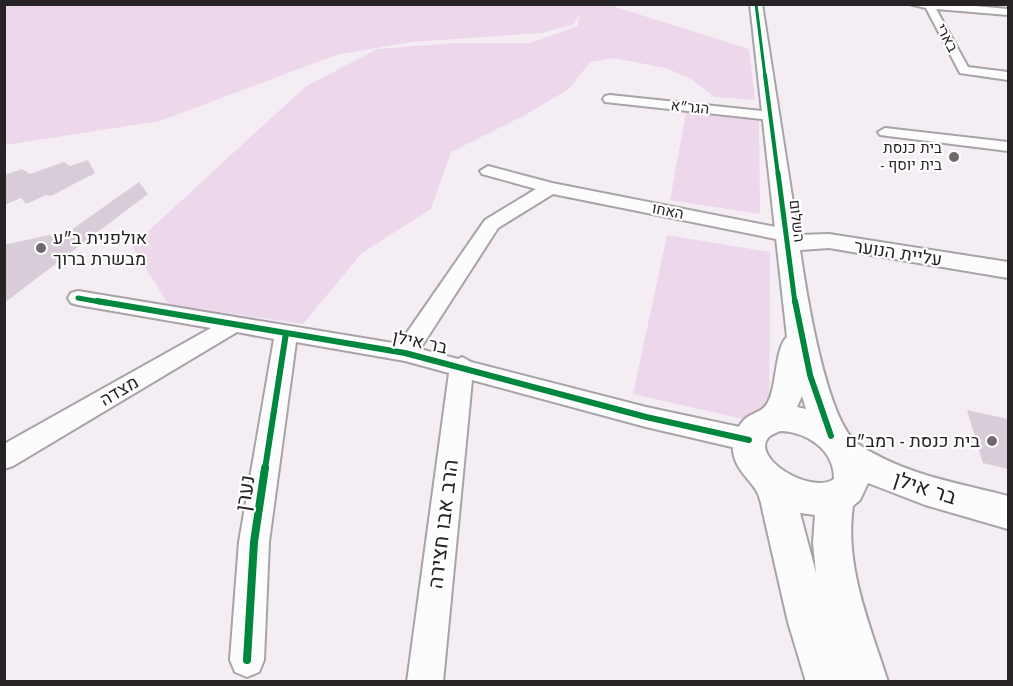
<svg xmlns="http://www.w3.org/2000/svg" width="1013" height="686" font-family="Jost,Heebo,sans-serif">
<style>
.green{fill:#edd7eb}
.building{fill:#d8ccd8}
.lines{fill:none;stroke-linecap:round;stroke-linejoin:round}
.minor-casing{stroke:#a7a3a7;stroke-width:4}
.tertiary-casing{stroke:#a7a3a7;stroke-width:4}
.minor{fill:#fdfcfd;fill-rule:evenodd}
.tertiary{fill:#fdfcfd;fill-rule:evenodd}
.cycleway-far4-casing{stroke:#fff;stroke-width:4.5}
.cycleway-far3-casing{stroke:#fff;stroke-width:6}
.cycleway-far2-casing{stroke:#fff;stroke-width:8}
.cycleway-far1-casing{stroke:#fff;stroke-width:10}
.cycleway-casing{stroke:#fff;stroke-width:12}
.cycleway-far4{stroke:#00873e;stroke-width:3}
.cycleway-far3{stroke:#00873e;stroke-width:4}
.cycleway-far2{stroke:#00873e;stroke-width:5}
.cycleway-far1{stroke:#00873e;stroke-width:6}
.cycleway{stroke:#00873e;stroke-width:8}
.poi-dot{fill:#6f696e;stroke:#fff;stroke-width:2}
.labels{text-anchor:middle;stroke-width:4.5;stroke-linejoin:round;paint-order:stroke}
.far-street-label{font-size:15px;fill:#272226;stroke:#fff}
.far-poi-label{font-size:15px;fill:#272226;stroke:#fff;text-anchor:end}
.poi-label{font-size:18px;fill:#272226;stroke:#fff;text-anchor:start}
.street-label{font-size:18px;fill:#272226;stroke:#fff}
.near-street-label{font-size:21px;fill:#272226;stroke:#fff}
</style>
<rect width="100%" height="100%" fill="#f4eef4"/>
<path class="green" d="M5,4l604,1 140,44 6,51 -41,-3 -23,-18 -25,-11 -53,-10 -23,4 -21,27 -44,26 -74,37 -20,57 -69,44 -59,71 -135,-20 -36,-58 173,-159 72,-38 80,-6h73l48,-17 1,-12 -5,10 -32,9 -131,9 -75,13 -176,66 -155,24z
M686,112l73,8 1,94 -90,-14z
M667,235l103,17 -1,173 -136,-31z"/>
<path class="building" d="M88,160l7,13 -44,23 -5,-1 -20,9 -5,-6 -17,7v-30l18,-6 8,5 34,-12 6,4z
M139,182l9,12 -144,109v-58l45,-10 8,5z
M967,410l41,9v50l-25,-6z"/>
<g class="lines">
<defs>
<path id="minor" d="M909,4h45l54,5v6l-72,-6 32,58 40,5v8l-48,-7 -34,-65z
M610,95l161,17 7,4 -7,4 -166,-18 -2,-3 2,-3z
M885,128l123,14v9l-128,-16 -2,-3z
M488,166l64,17 234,46 7,2 2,4 -2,4 -7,2 -233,-47 -55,34 -78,121 38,10 4,-2 9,5 175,45 103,22 9,3 4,8 -4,8 -9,3 -103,-24 -174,-47 -29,302h-36l42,-309 -44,-12 -109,-19 -27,200 -5,118 -5,12 -12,5 -12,-5 -5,-12 9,-118 35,-203 -37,-7 -224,134 -9,3v-25l207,-116 -133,-23 -7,-2 -3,-5 3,-5 7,-2 321,53 86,-124 51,-31 -54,-15 -2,-3z"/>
<path id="tertiary" d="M750,4h12l36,231 31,-1 179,28v16l-179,-30 -29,2c6,41 26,171 58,194 44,30 100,39 150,52v33l-83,-24 -57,-22 -8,17 -7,6c-9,60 17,119 35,176h-82l-18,-60 -26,-114c-1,-6 -3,-13 -6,-18 -8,-12 -21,-22 -23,-39 -1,-11 4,-25 13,-33 8,-6 17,-6 22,-16 9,-16 7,-55 19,-65zM802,396l4,13 -9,-2zM780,431c27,1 54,18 54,48 -22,16 -83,-20 -66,-41 2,-3 8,-5 12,-7zM800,513l15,2 -2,28 3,30z"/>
</defs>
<use href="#minor" class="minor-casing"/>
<use href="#tertiary" class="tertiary-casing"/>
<use href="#minor" class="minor"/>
<use href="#tertiary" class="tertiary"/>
<defs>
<path id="cycleway-far4" d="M756,4l9,72"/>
<path id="cycleway-far3" d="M765,75l13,100"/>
<path id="cycleway-far2" d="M778,173l17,130
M78,298l28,5"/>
<path id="cycleway-far1" d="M97,301l308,52 241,64 103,23
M795,301l15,74 21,61
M265,469l21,-136"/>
<path id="cycleway" d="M247,660l7,-118 11,-74"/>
</defs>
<use href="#cycleway-far4" class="cycleway-far4-casing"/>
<use href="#cycleway-far3" class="cycleway-far3-casing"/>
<use href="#cycleway-far2" class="cycleway-far2-casing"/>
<use href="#cycleway-far1" class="cycleway-far1-casing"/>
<use href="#cycleway" class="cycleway-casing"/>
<use href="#cycleway-far4" class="cycleway-far4"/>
<use href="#cycleway-far3" class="cycleway-far3"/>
<use href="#cycleway-far2" class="cycleway-far2"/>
<use href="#cycleway-far1" class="cycleway-far1"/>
<use href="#cycleway" class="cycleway"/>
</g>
<g class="poi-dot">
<circle cx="954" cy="157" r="6"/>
<circle cx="41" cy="248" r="6"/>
<circle cx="992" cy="441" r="6"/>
</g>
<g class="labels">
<g class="far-street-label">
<text transform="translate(947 38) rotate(62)" y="5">בארי</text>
<text transform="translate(690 107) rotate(6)" y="5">הגר"א</text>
<text transform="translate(668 211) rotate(11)" y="5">האחו</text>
<text transform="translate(797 221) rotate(83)" y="5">השלום</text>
</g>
<g class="far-poi-label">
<text x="942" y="153">בית כנסת<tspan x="942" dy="17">- בית יוסף</tspan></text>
</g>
<g class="poi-label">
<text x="53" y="244">אולפנית ב"ע<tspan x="53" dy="21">מבשרת ברוך</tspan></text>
<text x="980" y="447" text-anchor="end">בית כנסת - רמב"ם</text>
</g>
<g class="street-label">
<text transform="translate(898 253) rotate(9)" y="6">עליית הנוער</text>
<text transform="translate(420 342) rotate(12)" y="6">בר אילן</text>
<text transform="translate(119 391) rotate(-30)" y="6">מצדה</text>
</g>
<g class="near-street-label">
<text transform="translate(925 488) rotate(18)" y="7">בר אילן</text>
<text transform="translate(245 493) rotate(-81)" y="7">נערן</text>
<text transform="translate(443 524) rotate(-83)" y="7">הרב אבו חצירה</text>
</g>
</g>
<rect width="1013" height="686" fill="none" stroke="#272226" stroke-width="12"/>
</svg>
